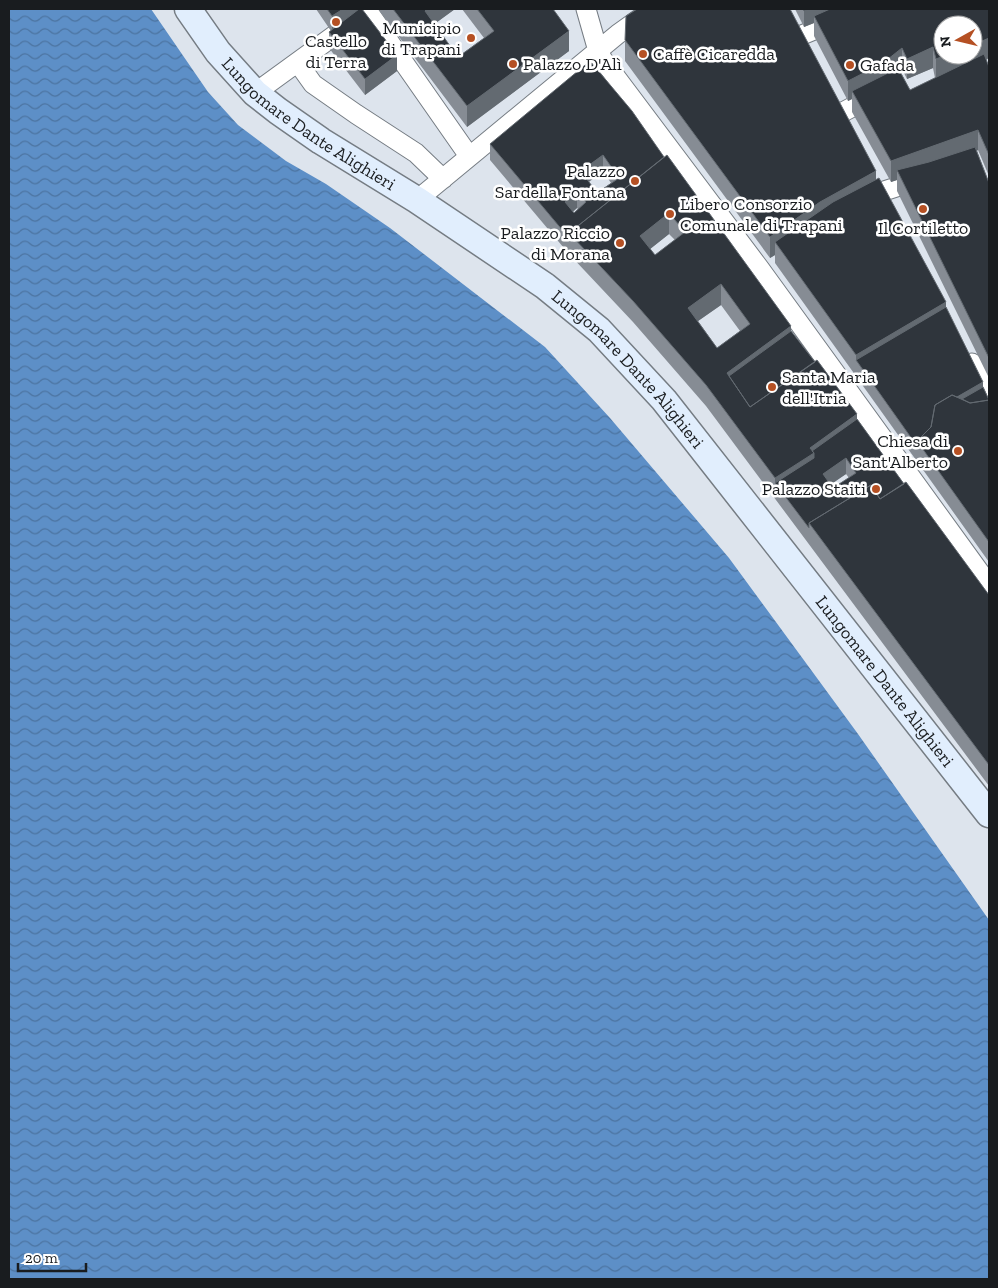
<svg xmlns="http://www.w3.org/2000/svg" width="998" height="1288" font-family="'Zilla Slab',serif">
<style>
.water{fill:url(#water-waves)}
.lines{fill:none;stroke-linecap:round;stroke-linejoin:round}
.street-casing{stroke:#757c83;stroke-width:21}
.secondary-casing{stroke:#757c83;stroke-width:29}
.street{stroke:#fff;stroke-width:19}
.secondary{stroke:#e1eefd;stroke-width:26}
.wall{fill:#868c94;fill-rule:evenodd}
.shaded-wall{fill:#636a71}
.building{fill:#2f353c;stroke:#636a71;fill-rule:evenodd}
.poi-dot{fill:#b55023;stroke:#fff;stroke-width:2}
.labels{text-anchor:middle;stroke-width:5;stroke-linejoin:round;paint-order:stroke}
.poi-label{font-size:18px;fill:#191c1f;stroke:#fff;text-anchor:end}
.street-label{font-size:18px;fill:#191c1f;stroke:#fff}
</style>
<defs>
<pattern id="water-waves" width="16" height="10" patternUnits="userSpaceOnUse" patternTransform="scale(1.25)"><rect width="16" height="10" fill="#5d8fc7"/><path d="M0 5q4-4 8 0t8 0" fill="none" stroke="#4c74a1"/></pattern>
</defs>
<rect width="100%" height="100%" fill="#dde4ed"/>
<path class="water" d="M9,9h142l57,83 30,33 48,36 40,23 64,44 155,119 65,71 119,140 129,176 131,186v359h-980z"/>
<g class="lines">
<defs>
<path id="street" d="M586,9l12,42 5,9 157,209 229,316
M367,10l102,146
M802,35l62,-26
M298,63l15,21 43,30 60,39 27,26
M255,93l95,-69
M843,112l32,-17
M417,200l201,-166 35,-25
M863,203l21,-12 37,-12
M972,363l17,34"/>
<g id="secondary">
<path id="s1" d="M188,9l30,43 37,41 23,18 43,30 96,59 128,86 54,44 65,70 325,414"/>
</g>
</defs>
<use href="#street" class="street-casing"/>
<use href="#secondary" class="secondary-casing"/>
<use href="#street" class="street"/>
<use href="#secondary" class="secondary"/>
</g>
<path class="wall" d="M316,9h46l35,62 -32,24 -36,-47v-16l2,-1z
M378,9h77l-21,15 24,33 26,-19 -22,-29h91l16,42 -102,76z
M795,9h194v49l-3,2 3,7v109l-11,-26 -1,1 12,32v195l-92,-187v-11l-6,2 -39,-70v-13l-4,2 -34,-65v-13l-10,4zM933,68l2,10 -25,12 -10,-19 2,-2 5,10z
M625,40l251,139 70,128 43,92v163l-214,-299v-8l-5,3 -145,-197z
M490,144l174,13 127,174 113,153 85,111v191l-283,-380 -73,-84 -64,-68 -79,-94zM603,171l8,12 -14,10 -8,-11zM577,208l1,1 -4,4 -1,-1zM669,234l6,6 -20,15 -5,-6zM721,305l19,26 -23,17 -19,-27zM846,474l3,4 -16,10 -3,-4z"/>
<path class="shaded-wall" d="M343,9h19l-30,23v-16z
M427,9h28l-30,22v-20z
M809,9h35l-30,7v7l-10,4v-16z
M569,31v20l-102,76v-21z
M989,38v20l-53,21v-20l10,-4h27v-10z
M933,47v21l-26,11v-20z
M902,48v21l-19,15 -31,7v8l-4,2v-20z
M397,55v16l-32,24v-16z
M978,130v20l-77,28 -4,-8v10l-6,2v-21z
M603,155v16l-22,16v-16z
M876,171v20l-101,51v13l-5,3v-21l50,-35z
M577,192v16l-12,10v-16z
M669,213v21l-29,23v-21z
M721,284v21l-33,23v-20z
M946,302v21l-90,37v-5z
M791,326v20l-57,42 -7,-15z
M983,382v16l-48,12z
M857,414v21l-82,48v-5l35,-30z
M846,458v16l-23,16v-16z"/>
<path class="building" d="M327,9h16l-11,7z
M359,9h3l35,46 -32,24 -36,-47z
M393,9h34l-2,2 33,46 36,-26 -17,-22h76l16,22 -102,75z
M637,9h153l86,162 -56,31 -50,35 -145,-197 1,-24z
M803,9h6l-5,2z
M830,9h159v29l-16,7v-20h-30v30h3l-10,4 -3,-12 -26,12 -5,-11 -19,15 -35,18 -34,-65z
M984,54l5,13v88l-11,-25 -87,31 -39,-70 46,-23 12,22z
M590,61l42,50 32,46 -95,76v5l-79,-94zM603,155l16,23 -22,15 -16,-22zM577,192l9,10 -12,11 -9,-11z
M975,147l14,36v175l-92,-188 32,-8z
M667,155l124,171 -64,47 23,34 67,-47 40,54 -47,34 4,5 -39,25 -69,-93 -73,-84 -64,-68zM669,213l16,19 -30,23 -15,-19zM721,284l29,40 -33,24 -29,-40z
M879,178l67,124 -90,53 -81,-113 58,-40z
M946,307l37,75 -26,15 -5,-2 -17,10 -4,22 -14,14v5l-61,-86z
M791,331l24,31 -65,45 -21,-31z
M983,387l6,13 -19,3 -8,-4z
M952,395l18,8 19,-3v142l-72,-101 14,-14 4,-22z
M857,419l47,65 -24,15 -9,-14 -62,38v5l-34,-45 39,-25v-5l-2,-2zM846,458l10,15 -23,15 -10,-14z
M906,482l83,113v170l-180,-242 62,-38 9,14z"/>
<g class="poi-dot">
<circle cx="336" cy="22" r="5"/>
<circle cx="471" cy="38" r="5"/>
<circle cx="643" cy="54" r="5"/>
<circle cx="513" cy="64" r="5"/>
<circle cx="850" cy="65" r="5"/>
<circle cx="635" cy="181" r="5"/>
<circle cx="923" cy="209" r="5"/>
<circle cx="670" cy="214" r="5"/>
<circle cx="620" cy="243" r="5"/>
<circle cx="772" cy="387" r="5"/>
<circle cx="958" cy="451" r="5"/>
<circle cx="876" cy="489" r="5"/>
</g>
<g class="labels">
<g class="poi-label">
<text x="461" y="34">Municipio<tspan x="461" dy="21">di Trapani</tspan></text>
<text x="336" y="47" text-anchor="middle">Castello<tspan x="336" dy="21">di Terra</tspan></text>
<text x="653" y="60" text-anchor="start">Caffè Cicaredda</text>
<text x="523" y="70" text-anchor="start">Palazzo D'Alì</text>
<text x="860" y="71" text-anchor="start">Gafada</text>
<text x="625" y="177">Palazzo<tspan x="625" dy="21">Sardella Fontana</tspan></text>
<text x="680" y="210" text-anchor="start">Libero Consorzio<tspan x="680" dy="21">Comunale di Trapani</tspan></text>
<text x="923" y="234" text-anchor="middle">Il Cortiletto</text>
<text x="610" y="239">Palazzo Riccio<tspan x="610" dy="21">di Morana</tspan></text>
<text x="782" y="383" text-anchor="start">Santa Maria<tspan x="782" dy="21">dell'Itria</tspan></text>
<text x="948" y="447">Chiesa di<tspan x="948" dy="21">Sant'Alberto</tspan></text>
<text x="866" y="495">Palazzo Staiti</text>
</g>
<g class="street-label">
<text dy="6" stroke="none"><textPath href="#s1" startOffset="169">Lungomare Dante Alighieri</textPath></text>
<text dy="6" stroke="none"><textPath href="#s1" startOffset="574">Lungomare Dante Alighieri</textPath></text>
<text dy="6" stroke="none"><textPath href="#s1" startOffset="979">Lungomare Dante Alighieri</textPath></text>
</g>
</g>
<rect width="998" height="1288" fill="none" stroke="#191c1f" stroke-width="20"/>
<g transform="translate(958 40) rotate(262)"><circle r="24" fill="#ffffff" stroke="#a3a4a5"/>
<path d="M0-4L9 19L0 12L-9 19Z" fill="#b55023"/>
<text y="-8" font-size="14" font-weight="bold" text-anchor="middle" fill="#191c1f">N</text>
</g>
<path d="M18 1263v8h68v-8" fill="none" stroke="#191c1f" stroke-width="2.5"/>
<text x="25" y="1263" font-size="15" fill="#191c1f" stroke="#ffffff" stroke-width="4" paint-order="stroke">20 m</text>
</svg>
